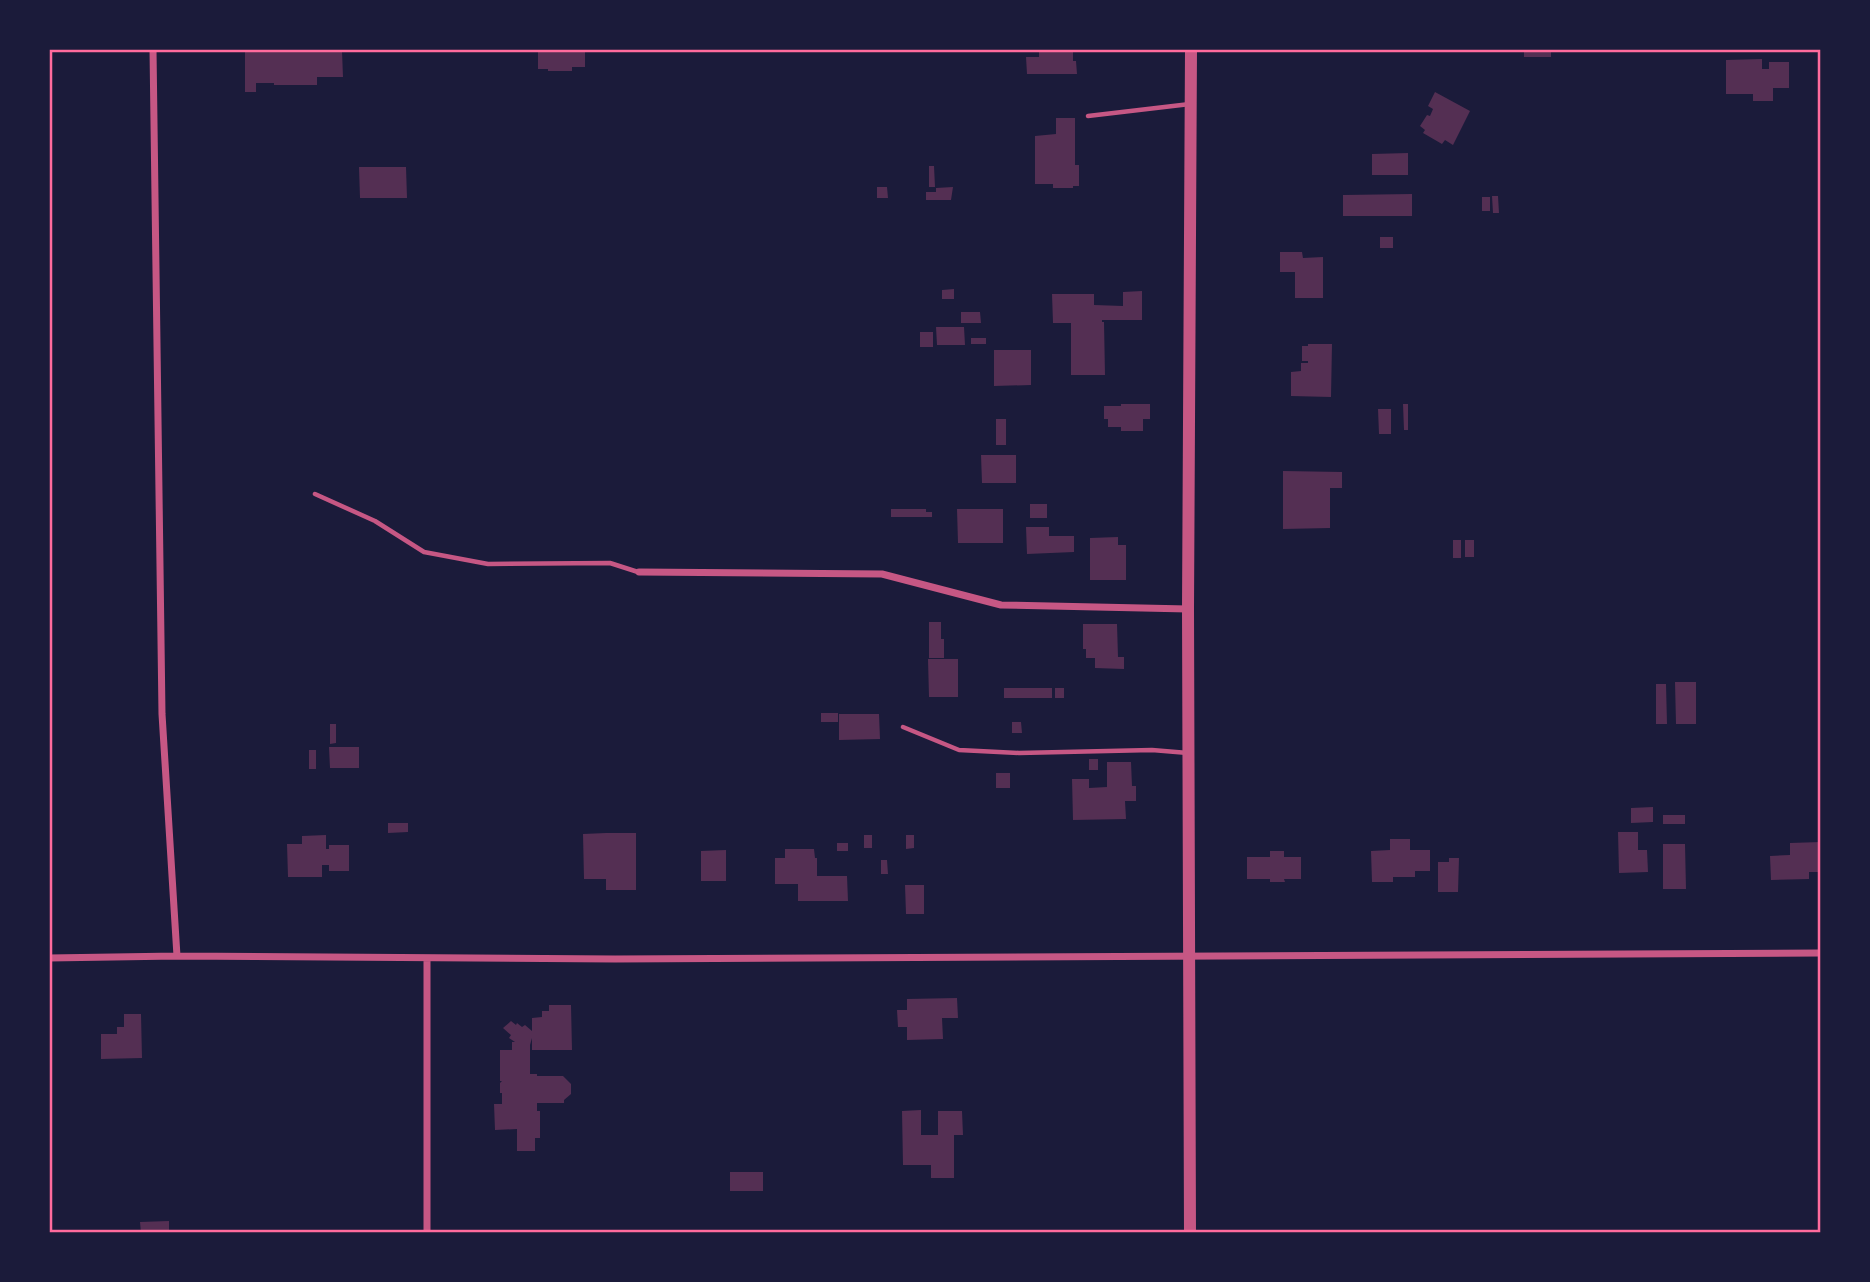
<svg xmlns="http://www.w3.org/2000/svg" width="1870" height="1282" font-family="'Open Sans',sans-serif">
<style>
.building{fill:#542f53}
.lines{fill:none;stroke-linecap:round;stroke-linejoin:round}
.service{stroke:#c65784;stroke-width:4.5}
.minor{stroke:#c65784;stroke-width:7}
.tertiary{stroke:#c65784;stroke-width:12}
.neatline{fill:none;stroke:#ff6b9d;stroke-width:2.5}
</style>
<rect width="100%" height="100%" fill="#1b1b3a"/>
<path class="building" d="M245,49h29v3h35v-3l33,2 1,26h-26v8h-43v-2h-18v9h-11z
M548,49l37,2v16h-13v4h-24v-2h-10v-19h10z
M1039,49h34v12h3l1,13h-50l-1,-17h13z
M1524,49h27v8h-27z
M1657,49h35v3h-35z
M1762,59v10h7v-7h20v26h-16v13h-20v-7h-27v-34z
M1435,92l35,19 -17,34 -8,-5 -3,4 -19,-11 2,-3 -5,-4 7,-11 3,1 3,-7 -5,-3z
M1056,118h19v47h4v21h-6v2h-20v-4h-18v-48l21,-2z
M1408,153v22h-36v-21z
M929,166h5l1,21h-6z
M359,167h47l1,31h-47z
M877,187h10l1,11h-11z
M953,187l-2,13h-25v-8h10v-4z
M1412,194v22h-69v-21z
M1492,196h6l1,17h-6z
M1482,197h8v14h-8z
M1380,237h13v11h-13z
M1280,252h22l1,6 20,-1v41h-28v-26h-15z
M954,289v10h-12v-9z
M1142,291v29h-40v2h2l1,53h-34v-52h-18l-1,-29h42v11l29,1v-14z
M961,312h19l1,11h-20z
M936,327h28l1,18h-28z
M920,332h13v15h-13z
M971,338h15v6h-15z
M1308,344h24l-1,53 -40,-1v-24l10,-1v-8h7v-2h-6v-15h6z
M994,350h37v35l-37,1z
M1121,404h29v15h-7v12h-22v-4h-13v-8h-4v-13h17z
M1403,404h5v26h-4z
M1378,409h13v25h-12z
M996,419h10v26h-10z
M981,455h35v28h-34z
M1283,471l59,1v16h-12v40l-47,1z
M1030,504h17v14h-17z
M891,509h35v3h6v5h-41z
M957,509h46v34h-45z
M1026,527h23v9h25v16l-47,2z
M1118,537v8h8v35h-36v-42z
M1453,540h8v18h-8z
M1465,540h9v17h-9z
M929,622h12v17h3v19h-15z
M1083,624h34l1,33h6v12l-29,-1v-10h-9v-9h-3z
M928,659h30v38h-29z
M1675,682h21v42h-20z
M1656,684h10l1,40h-11z
M1004,688h48v10h-48z
M1055,688h9v10h-9z
M821,713h17v9h-17z
M839,714h40l1,25 -41,1z
M1012,722h9l1,11h-10z
M330,724h6v19l-6,1z
M329,747h30v21h-29z
M309,750h7v19h-7z
M1089,759h9v11h-9z
M1107,762h24l1,24h4v15h-11l1,18 -53,1 -1,-41h17v9l18,-1z
M996,773h14v15h-14z
M1653,807v15l-22,1v-15z
M1663,815h22v9h-22z
M388,823h20v9l-20,1z
M1618,832h20v18h9l1,22 -29,1z
M606,833h30v57h-30v-11h-22l-1,-45z
M326,835v14h3v-4h20v26h-20v-6h-7v12h-34l-1,-33h15v-8z
M864,835h8v13h-8z
M906,835h8v13l-8,1z
M1390,839h20v11h20v21h-15v6h-22v5h-21l-1,-31 19,-1z
M1821,842v30h-12v7l-38,1 -1,-24 20,-1v-12z
M837,843h11v8h-11z
M1663,844h22l1,45h-23z
M785,849h29l1,9h2v18h30l1,25h-50v-17h-23v-26h10z
M726,850v31h-25v-30z
M1270,851h14v6h17v22h-17l1,3h-15v-3h-23v-22h23z
M1449,858h10l-1,34h-20v-30h11z
M881,860h6l1,14h-7z
M905,885h19v29h-18z
M957,998l1,20h-16l1,21 -36,1v-13h-9l-1,-17h10v-11z
M549,1005h22l1,45h-40v-12l-2,7v29h7v2h26l8,8v10l-7,6v3h-27v8h3v27h-5v13h-18v-22l-22,1 -1,-26h8v-11h-2v-10l2,-2h-2v-31h12v-8h3l-6,-4 2,-3 -8,-7 8,-7 5,4 1,-2 5,4 3,-2 7,6v-13l10,-1v-6h7z
M124,1014h17l1,44 -41,1v-25h16v-7h7z
M921,1110v25h17v-24h24l1,24h-9v43h-23v-13h-28l-1,-54z
M730,1172h33v19h-33z
M169,1221v12h-28l-1,-11z"/>
<g class="lines">
<path class="service" d="M1088,116l102,-12
M315,494l60,27 49,31 64,12 122,-1 28,9
M903,727l56,23 60,3 133,-3 36,3"/>
<path class="minor" d="M153,49l9,665 15,242
M639,572l243,2 119,31 187,4
M49,958l128,-2 438,3 1206,-6
M427,1233v-275"/>
<path class="tertiary" d="M1190,1233l-2,-624 3,-560"/>
</g>
<rect width="1870" height="1282" fill="none" stroke="#1b1b3a" stroke-width="102"/>
<rect x="51" y="51" width="1768" height="1180" class="neatline"/>
</svg>
